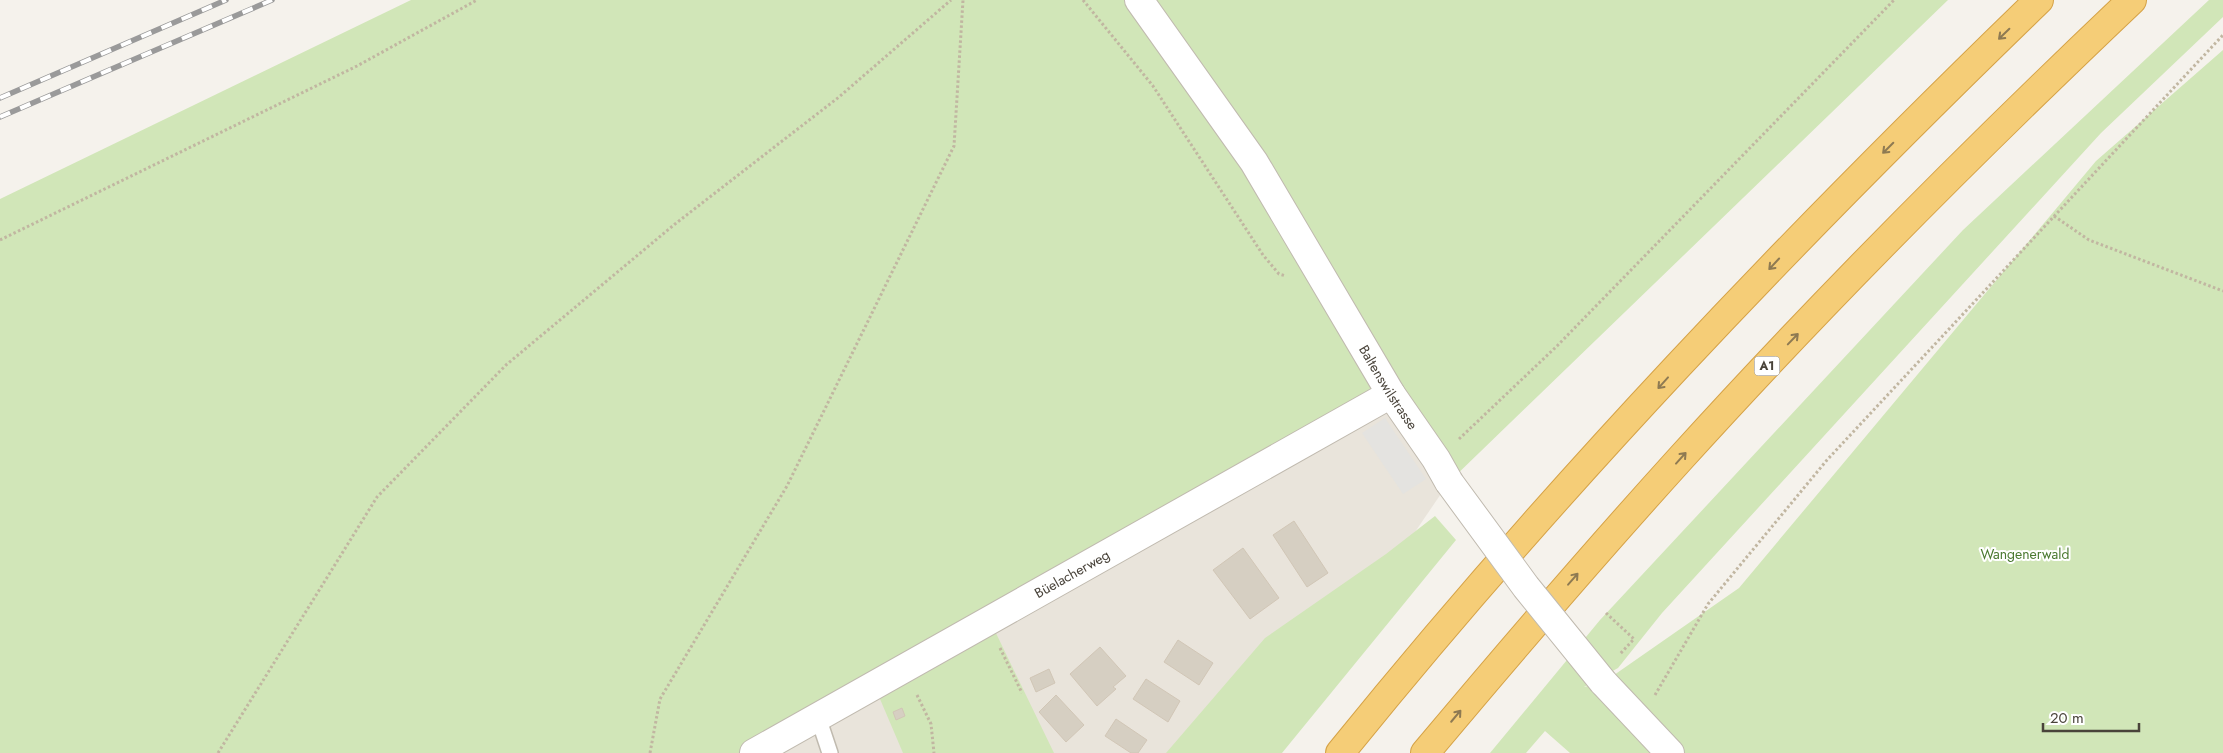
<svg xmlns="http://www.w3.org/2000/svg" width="2223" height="753" font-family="Jost,sans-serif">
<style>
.residential{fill:#e9e4db}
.green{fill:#d1e6b8}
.parking{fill:#e4e3e0}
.building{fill:#d6cfc2;stroke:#d1c6b6}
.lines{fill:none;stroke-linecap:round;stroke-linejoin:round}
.service-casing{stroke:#c0baaf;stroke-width:18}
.minor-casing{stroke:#c0baaf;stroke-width:30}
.motorway-casing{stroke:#d5a247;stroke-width:30}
.path{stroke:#c1b6a1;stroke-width:3;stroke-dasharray:2.5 2.5;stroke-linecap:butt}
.service{stroke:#fff;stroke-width:15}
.minor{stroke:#fff;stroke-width:28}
.motorway{stroke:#f5cd77;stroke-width:28}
.rail-casing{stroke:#9a9a9a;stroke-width:5.5}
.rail{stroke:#fff;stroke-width:4;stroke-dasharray:11;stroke-linecap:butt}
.minor-bridge-casing{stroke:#c0baaf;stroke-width:30;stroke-linecap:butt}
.minor-bridge{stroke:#fff;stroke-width:28}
.oneway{stroke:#8e7a52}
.labels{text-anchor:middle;stroke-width:4;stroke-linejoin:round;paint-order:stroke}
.shield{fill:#fff;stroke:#807b75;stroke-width:1}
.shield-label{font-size:12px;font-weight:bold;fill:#49433a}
.street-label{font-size:14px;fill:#49433a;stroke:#fff}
.park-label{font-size:14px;fill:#4a7930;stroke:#fff}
</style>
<rect width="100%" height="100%" fill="#f5f2ec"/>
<path class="residential" d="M1391,394l58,88 -68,100 -196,171h-431z"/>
<path class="green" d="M411,0h1537l-499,482 -58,-88 -637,359h-754v-554z
M2209,0h14v17l-122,116 -439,480 -44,55 -34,19 20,-5 135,-94 357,-427 127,-111v703h-653l-25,-22 -19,22h-36l110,-133 363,-390z
M1435,516l21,24 -174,213h-116l99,-115 121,-84z
M993,627l61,126h-151l-26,-61z"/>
<path class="parking" d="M1385,418l41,61 -23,15 -41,-61z"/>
<path class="building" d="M1294,521l34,52 -21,14 -34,-52z
M1243,548l36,50 -29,21 -37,-49z
M1178,640l35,23 -14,22 -35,-23z
M1100,647l26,29 -13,11 3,2 -19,17 -27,-32z
M1049,669l6,14 -19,9 -6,-14z
M1146,679l34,22 -12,21 -35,-23z
M1056,695l28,30 -18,17 -27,-30z
M902,708l3,8 -9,4 -3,-8z
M1116,719l31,21 -9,13h-7l-26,-17z"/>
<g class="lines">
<defs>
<path id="service" d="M818,717l12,36"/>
<g id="minor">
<path id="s1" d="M1139,0l115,162 137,232 45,65 13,23"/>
<path d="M1603,682l67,71"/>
<path id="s2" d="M754,753l637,-359"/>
</g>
<path id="motorway" d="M1340,753c215,-266 453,-515 699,-753
M1425,753c83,-99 168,-198 255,-294 144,-159 296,-311 452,-459"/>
</defs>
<use href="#service" class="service-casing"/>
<use href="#minor" class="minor-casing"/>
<use href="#motorway" class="motorway-casing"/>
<path class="path" d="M1083,0l70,86 110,169 16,19 7,2
M2054,216l35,24 134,51
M0,240l357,-174 120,-66
M1459,439l98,-93 337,-346
M1606,613l28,26 -14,15
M1000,648l22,45
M917,695l14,29 3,29
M1655,695l53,-91 119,-144 396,-425
M218,753l159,-256 129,-132 169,-141 164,-127 112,-97
M650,753l10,-54 127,-213 167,-340 9,-146"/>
<use href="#service" class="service"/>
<use href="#minor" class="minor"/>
<use href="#motorway" class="motorway"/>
<defs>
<path id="rail" d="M0,98l226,-98
M0,117l272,-117"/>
</defs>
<use href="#rail" class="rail-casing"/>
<use href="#rail" class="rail"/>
<defs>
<path id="minor-bridge" d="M1449,482l77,105 77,95"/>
</defs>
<use href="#minor-bridge" class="minor-bridge-casing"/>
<use href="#minor-bridge" class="minor-bridge"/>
</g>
<defs><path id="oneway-shaft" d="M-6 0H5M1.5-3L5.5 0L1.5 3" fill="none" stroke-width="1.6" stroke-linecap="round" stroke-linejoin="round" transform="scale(1.25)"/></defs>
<g class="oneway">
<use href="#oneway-shaft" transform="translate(2004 34) rotate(136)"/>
<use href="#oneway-shaft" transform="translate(1888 148) rotate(135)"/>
<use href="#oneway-shaft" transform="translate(1774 264) rotate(133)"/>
<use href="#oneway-shaft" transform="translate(1793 339) rotate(-46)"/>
<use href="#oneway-shaft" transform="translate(1663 383) rotate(132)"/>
<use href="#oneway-shaft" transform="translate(1681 458) rotate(-48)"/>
<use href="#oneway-shaft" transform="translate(1573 579) rotate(-49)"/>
<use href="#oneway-shaft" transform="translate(1456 716) rotate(-50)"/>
</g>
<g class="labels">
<rect class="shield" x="1754.5" y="356.5" width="25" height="19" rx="4"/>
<g class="shield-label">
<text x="1767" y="370">A1</text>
</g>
<g class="street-label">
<text dy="5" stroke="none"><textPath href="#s1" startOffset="461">Baltenswilstrasse</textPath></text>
<text dy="5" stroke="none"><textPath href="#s2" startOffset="365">Büelacherweg</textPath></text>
</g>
<g class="park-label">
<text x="2025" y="559">Wangenerwald</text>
</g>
</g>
<path d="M2043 723v8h96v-8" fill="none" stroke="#49433a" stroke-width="2.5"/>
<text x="2050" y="723" font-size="15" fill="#49433a" stroke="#ffffff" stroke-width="4" paint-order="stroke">20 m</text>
</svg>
